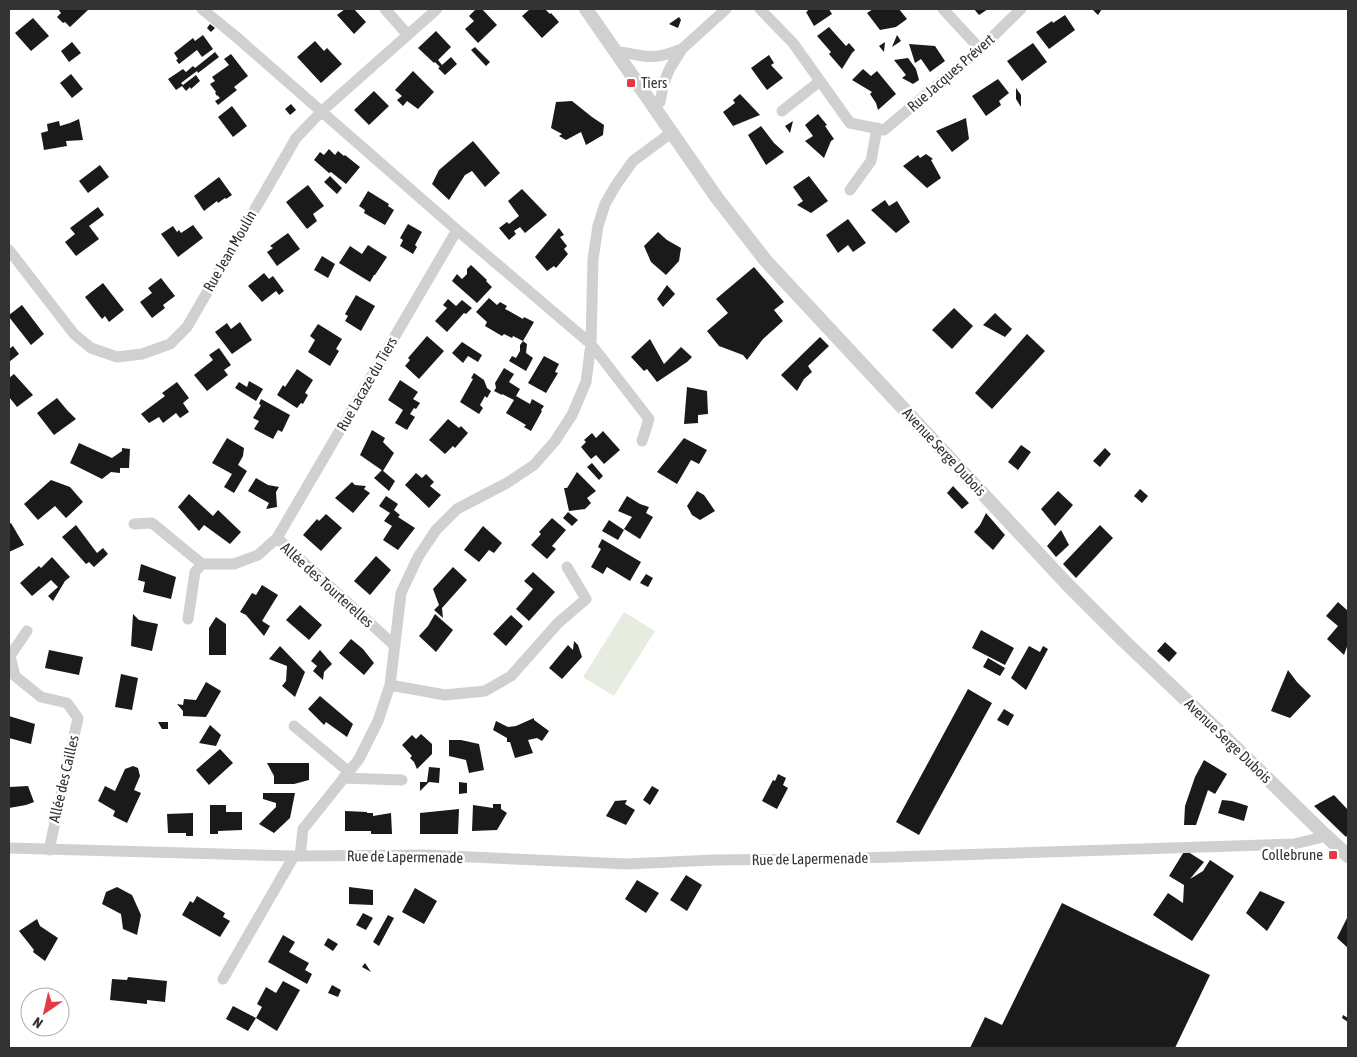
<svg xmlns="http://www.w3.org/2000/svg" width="1357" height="1057" font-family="'Asap Condensed',sans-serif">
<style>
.green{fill:#e6ecdf}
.building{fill:#1a1a1a}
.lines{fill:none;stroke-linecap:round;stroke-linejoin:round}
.minor{stroke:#d0d0d0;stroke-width:11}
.tertiary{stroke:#d0d0d0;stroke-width:14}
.poi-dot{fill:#e63946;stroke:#fff;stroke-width:2}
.labels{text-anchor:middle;stroke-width:5;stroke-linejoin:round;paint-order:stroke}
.street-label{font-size:15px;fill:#333;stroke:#fff}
.poi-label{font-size:15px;fill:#333;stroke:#fff;text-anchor:start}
</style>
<rect width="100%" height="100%" fill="#fff"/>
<path class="green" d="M624,612l31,19 -41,65 -31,-19z"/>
<path class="building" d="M58,9h29l1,1 -18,17 -5,-5 -2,1 -6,-6 4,-4z
M345,9h9l12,13 -12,12 -17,-19z
M476,9h6l15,16 -19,18 -13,-14 9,-8 -5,-5z
M530,9h15l5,5 1,-1 8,9 -17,16 -20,-22z
M807,9h22l3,5 -18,12 -8,-14 2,-1z
M873,9h26l8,10 -11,8 -16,3 -13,-17z
M974,9h14l-9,6z
M1092,9h10l-4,6z
M1065,15l10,15 -26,19 -13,-17 16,-11 1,2z
M679,17l2,3 -3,8 -9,-4z
M33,18l16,18 -18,15 -16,-18z
M210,24l5,4 -4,4 -4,-4z
M829,27l17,19 3,-3 6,7 -3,3 -10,16 -13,-15 2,-2 -14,-16z
M436,31l15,16 -13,13 4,5 9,-8 6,7 -12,11 -7,-7 2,-1 -5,-5 -1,1 -16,-15z
M203,35l10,14 -11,8 -5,-7 -18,14 -3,-4 2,-1 -4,-6 19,-15 2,3z
M897,35l4,6 -9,6z
M315,41l9,10 3,-3 15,16 -21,19 -24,-26z
M72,42l9,11 -12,9 -8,-11z
M885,42l-1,10 -5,-6z
M1033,43l14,19 -25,19 -15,-20z
M909,44l26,2 10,15 -15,11 -9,-13 -6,4z
M475,47l15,15 -4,4 -15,-16z
M215,52l4,5 -21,16 -1,-2 -16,12 2,2 13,-10 4,6 -9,8 -1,-2 -4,4 -4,-5 -6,4 -8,-11 15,-10 3,3 7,-6 2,2z
M231,54l17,22 -14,11 3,3 -19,15 -3,-4 5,-3 -3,-3v1l-2,-3 1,-1 -6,-8 5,-3 -3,-4 17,-12 -5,-6z
M769,55l5,8 -3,2 12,13 -16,12 -16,-22z
M908,58l8,11 3,11 -6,4 -11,-6 4,-3 -12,-15z
M863,69l8,7 6,-5 19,23 -18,16 -2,-7 -6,-9 2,-2 -20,-12z
M413,71l21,21 -16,17 -11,-8 -4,5 -6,-6 5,-4 -7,-6z
M71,74l12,15 -11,9 -12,-15z
M998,79l11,14 -10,8 2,4 -15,11 -14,-20z
M1016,88l5,7v12l-5,-8z
M374,91l15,15 -20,19 -15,-15z
M740,94l20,21 -27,11 -10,-14 12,-9 -2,-3z
M572,101l20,16 12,8 -1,10 -17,10 -5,-13 -15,8 -7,-4 3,-2 -11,-6 5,-26z
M291,104l5,6 -6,5 -5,-6z
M232,106l15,20 -14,11 -15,-20z
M818,114l9,11 -2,1 9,13 -3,2 -7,17 -19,-17 8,-5 -8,-11z
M966,118l3,21 -17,13 -16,-21z
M79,119l4,21 -17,1 1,5 -23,4 -3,-17 7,-2 -1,-7 12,-3 1,5 10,-3z
M793,121l-3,12 -5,-7z
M761,126l13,17 10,9 -18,13 -18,-30z
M473,141l27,32 -15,14 -13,-16 -7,4 -16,25 -17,-16 7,-14z
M329,149l6,6 3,-4 6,5 1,-1 15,12 -14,17 -15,-12 -2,1 -15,-13 6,-8 4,3z
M926,154l7,5 -2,1 10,18 -14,10 -24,-22 15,-11 2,3z
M100,165l9,12 -21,16 -9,-12z
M330,176l12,12 -5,6 -13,-12z
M809,176l19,25 -17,12 -14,-8 6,-4 -10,-14z
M219,177l13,18 -6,4 -1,-1 -7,5 -1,-2 -13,10 -10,-15z
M308,185l16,21 -11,8 4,7 -10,8 -21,-27z
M522,189l25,26 -22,18 -5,-6 -6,4 2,3 -7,6 -10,-12 8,-6 2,2 10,-8 -11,-15z
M368,191l21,13 -1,2 6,4 -9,15 -21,-12 1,-3 -6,-4z
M885,200l4,6 8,-5 13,21 -14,11 -25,-23z
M98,207l6,8 -15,11 10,13 -23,17 -11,-14 10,-8 -5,-6z
M848,219l18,24 -13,9 -5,-7 -10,8 -12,-18z
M408,224l14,8 -7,13 2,2 -4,7 -13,-8 3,-6 -3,-2z
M193,225l10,13 -25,19 -17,-23 12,-8 4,6 2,-2 2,3z
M559,228l5,7 -4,2 7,9 -3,3 4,5 -12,14 -2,-2 -7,5 -12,-14z
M658,232l9,8 14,8 -2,13 -13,14 -15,-13 -7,-16z
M288,233l12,16 -23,17 -10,-14 6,-4 -3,-2z
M368,245l19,12 -12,18h-1l-4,7 -31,-19 11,-17 12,8z
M322,256l13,8 -7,14 -14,-8z
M471,265l16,15 -1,1 6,6 -15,16 -25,-22 5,-7 5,5 5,-5v-5z
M754,267l30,35 -10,8 9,11 -20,18 -16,21 -4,-5 -24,-9 -12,-15 21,-18 -12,-14z
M264,273l5,6 4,-3 11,15 -5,4 -3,-4 -14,11 -14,-16z
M161,278l14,18 -12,9 2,3 -13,10 -12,-16 12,-9 -4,-5z
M103,283l21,27 -15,12 -4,-6 -3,3 -17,-22z
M667,285l8,9 -12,13 -6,-8z
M356,295l19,11 -14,25 -16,-10 3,-5 -3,-2z
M489,298l8,7 3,-3 7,4 -2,3 4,2 14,8 1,-2 10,5 -11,19 -10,-5 -1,2 -8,-4 -2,2 -17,-10 2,-4 -11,-10z
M448,299l8,7 6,-6 10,8 -6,6 -2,-1 -17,19 -12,-11 12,-13 -4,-3z
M22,305l22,29 -13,11 -22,-28v-2z
M954,308l19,18 -21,23 -20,-19z
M995,313l17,16 -7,8 -22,-12z
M240,322l12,18 -20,14 -17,-22 12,-9 4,6z
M318,324l24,15 -6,10 3,2 -9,15 -22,-14 7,-12 -5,-4z
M1027,334l18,17 -53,58 -17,-16z
M427,336l17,15 -25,28 -14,-13 5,-6 -2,-2z
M820,337l9,9 -21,20 4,6 -8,7 -7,12 -16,-16z
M650,339l14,25 17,-17 11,10 -5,5 -30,20 -10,-13 -3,2 -13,-14z
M523,341l4,3 -1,9 7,5 -7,13 -17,-10 3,-5 4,2 4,-7v-6z
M462,342l20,13 -4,7 -10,-6 -5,7 -11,-10z
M13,346l6,8 -10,8v-13z
M219,348l12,17 -7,5 4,5 -21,16 -13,-16 19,-15 -4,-5z
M544,356l15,8 -4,8 3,1 -12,20 -18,-10z
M504,368l10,6 -5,8 11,7 -4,7 14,8 2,-5 12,7 -3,4 1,1 -11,20 -7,-4 2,-2 -20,-12 8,-13 -12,-6v1l-8,-4 2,-3 -1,-5z
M297,369l16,11 -8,13 3,2 -5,9 -2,-1 -4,5 -20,-13 6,-10 2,2z
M474,373l10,7 3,8 4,3 -4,7 -2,-2 -5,9 3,3 -4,6 -19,-12 13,-23 -2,-1z
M14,374l19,21 -16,12 -8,-10v-19z
M400,380l18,12 -5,7 7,4 -4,6 -2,-1 -4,6 5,3 -8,13 -12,-7 8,-13 -15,-10z
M249,381l14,8 -7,12 -21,-13 4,-6 8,5z
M177,382l12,16 -6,5 6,9 -9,6 -4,-5 -13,10 -4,-6 -10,6 -8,-9 24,-18 -3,-3z
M687,387l20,4 1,23 -10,1v8l-14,1z
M57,398l10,12 9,9 -22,16 -17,-22z
M261,399l29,16 -8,17 -4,-2 -5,9 -19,-10 5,-8 -6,-3 8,-13 -2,-1z
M448,419l11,9 2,-2 7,7 -13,15 -2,-2 -8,8 -16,-14z
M372,430l13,8 -2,4 11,11 -11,18 -23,-16z
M603,431l17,19 -16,14 -8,-9 -5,4 -10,-12 5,-5 -2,-2 8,-7 4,5z
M227,438l17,10 -1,8 -5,9 9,6 -13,22 -10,-6 8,-13 -20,-11z
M684,438l23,12 -8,14 -8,-4 -14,24 -20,-12z
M79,443l33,15 10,-7v-3l8,1 -1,19h-9v5l-9,-1 -9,7 -32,-16z
M1021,445l10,7 -13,18 -10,-8z
M1105,448l6,6 -11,13 -7,-6z
M592,463l11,13 -4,4 -12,-13z
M382,470l13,11 -6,10 -15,-13z
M577,472l19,19 -9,7 4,5 -6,6 -16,2 -5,-23h3z
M416,473l6,5 4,-4 8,8 -4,4 11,9 -12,13 -24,-23z
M256,478l12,7 11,2 -3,5 1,15 -11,2 3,-6 -21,-12z
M51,480l19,7 13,15 -17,16 -11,-12 -17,14 -14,-16z
M352,482l3,3 11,1 -2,3 6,4 -17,20 -18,-15z
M953,486l16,17 -7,6 -15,-16z
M1140,489l8,7 -6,7 -8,-7z
M697,491l7,4 11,16 -15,9 -8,-5 -5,-9z
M1058,491l15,14 -18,21 -14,-17z
M189,494l24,22 5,-6 23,22 -11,12 -26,-19 -5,6 -21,-24z
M386,496l12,8 -4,6 6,5 -2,2 17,11 -17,22 -15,-10 9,-14 -8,-5 6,-8 -11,-7z
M627,496l13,8 9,3 -3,6 7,4 -13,22 -16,-10 8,-12 -14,-6z
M568,512l10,8 -6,6 -9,-8z
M986,513l19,22 -12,15 -19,-18 6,-7z
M326,514l16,14 -21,23 -18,-16 14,-16 2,2z
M552,518l14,12 -14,16 4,3 -9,10 -16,-14 10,-11 -2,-2z
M609,520l15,10 -6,10 -16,-9z
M11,523l13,22 -15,7v-28z
M76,525l21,28 6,-5 5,6 -14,13 -5,-5 -3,2 -24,-27z
M1100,525l13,13 -37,40 -13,-14z
M483,526l19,17 -8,10 -5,-3 -10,12 -15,-12z
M1061,530l8,15 -13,12 -9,-11z
M602,539l39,23 -11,19 -23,-14 -4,7 -12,-7 10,-18 -3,-2z
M376,556l15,14 -21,25 -16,-14z
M52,557l18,20 -5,4 -12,20 -5,-5 10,-9 -7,-7 -19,16 -12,-13 19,-17 2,2z
M141,564l35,13 -5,22 -28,-7 2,-10 -7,-2z
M453,567l14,13 -25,28 1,10 -9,-8 5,-5 -6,-16z
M533,572l22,20 -26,29 -13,-12 17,-20 -9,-8z
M646,574l7,4 -5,9 -8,-4z
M262,585l16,10 -16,26 8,5 -6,10 -18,-21 -6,-3 12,-19 4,2z
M1338,602l10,9v33l-4,11 -17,-16 11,-13 -12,-10z
M300,605l22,20 -13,15 -23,-20z
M133,614l6,6 19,4 -6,27 -21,-5z
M435,614l18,16 -17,22 -17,-16 9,-10z
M511,615l12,11 -17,20 -13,-12z
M216,617l10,7v31h-17v-27z
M981,630l33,18 -9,17 -33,-17z
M351,639l12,10 11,14 -10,12 -25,-22z
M574,641l4,4 4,12 -20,22 -13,-11 19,-23 5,5z
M1165,642l12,11 -8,9 -12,-11z
M280,646l25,26 -10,25 -13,-11 4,-5 1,-15 -18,-7z
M1029,646l11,6 3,-6 5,3 -22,41 -15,-12z
M49,650l34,7 -4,18 -34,-7z
M320,650l12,14 -8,8 -1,8 -10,-9 4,-5 -6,-5z
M988,658l17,10 -5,8 -17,-9z
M1288,670l9,12 14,14 -21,22 -19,-7z
M121,674l17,4 -6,32 -17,-3z
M206,682l15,9 -15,26 -23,-1v-5l-6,-7 6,1 1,-6 12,1z
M968,689l24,14 -73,132 -23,-13z
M320,696l33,28 -6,13 -21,-15 -2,3 -16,-16z
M1004,709l10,6 -6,11 -11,-6z
M9,716l26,8 -4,20 -22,-6z
M534,718v2l15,11 -7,10 -5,-3 -9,2 5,13 -18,5 -5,-16h-3v-4l-14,-8 3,-9 12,6 8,-1z
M158,722h10v7h-6z
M210,725l11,10 -5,11 -17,-3z
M421,734l11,10v10l-15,15 -3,-7 -4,-4 2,-2 -10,-11 10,-10 4,4z
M449,740h12l18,4 5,26 -15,3 -3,-13 -17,-4z
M220,749l13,14 -24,22 -13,-15z
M1204,760l23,14 -12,20 -7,-4 -12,35h-12l1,-19 10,-29z
M267,763h42v17l-15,4h-20v-8z
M133,766l5,2 2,8 -6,14 7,3 -14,30 -14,-7 2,-5 -17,-10 7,-15 10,5 10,-22z
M429,767l11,1 -1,15 -10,-1 -9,9v-9h7z
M778,774l8,4 -3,7 5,3 -11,21 -15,-8 11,-21 2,1z
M459,782l8,1v10l-8,1z
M28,786l6,16 -8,3 -17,3v-21z
M652,786l7,4 -9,15 -7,-5z
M263,793h32l-5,25 -16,15 -15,-9 17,-17v-4l-13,-4z
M1334,795l14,15v24l-2,3 -32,-31z
M627,800l-2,4 10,6 -9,15 -20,-9 9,-15z
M1222,800l10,1 16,5 -4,15 -26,-8z
M493,804h8v5l6,4 -10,17 -25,1 1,-26 20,3z
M210,805h16v7h16v18l-24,1v3h-8z
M459,809l-1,25h-38v-21z
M345,811l22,1v1h6v3l18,-3 1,21h-21v-3h-26z
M193,813v23h-7v-3h-18l-1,-19z
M1185,850l19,12 -14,17 13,-8 7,-11 24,16 -42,65 -39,-26 15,-22 15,10 1,-18 -15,-9z
M686,875l16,10 -15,26 -17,-11z
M637,880l22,13 -13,20 -21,-14z
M117,887l15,8 9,20 -4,20 -14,-6 -2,-15 -19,-10 4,-12z
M349,887l24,3v15l-24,-1z
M415,888l22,13 -13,23 -22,-12z
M1260,891l25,11 -18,29 -21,-18z
M197,896l28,17 -2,4 7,4 -10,16 -38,-22 8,-14 3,2z
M1062,903l148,72 -35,73h-205l15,-31 17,8z
M363,913l10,5 -7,12 -10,-5z
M388,915l6,3 -15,28 -6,-4z
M1348,916v32l-11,-10z
M37,919l3,7 18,12 -13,23 -12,-9 1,-2 -15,-19z
M283,935l12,7 -6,10 20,11 -4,7 7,4 -5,10 -39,-22z
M328,938l10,6 -5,7 -9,-6z
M365,963l6,9 -9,-5z
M128,977l39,4 -2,21 -18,-2v4l-37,-4 2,-21 15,1z
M283,981l17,9 -23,41 -21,-13 6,-11 -5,-3 9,-17 10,6z
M332,985l9,5 -3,7 -10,-4z
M233,1006l23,12 -8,13 -22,-12z
M1343,1015l5,3v4l-6,-4z"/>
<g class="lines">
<path class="minor" d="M202,9l32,26 223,195 134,114 58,75 -7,22
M385,9l23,26
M760,9l33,34 57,80 34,7 96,-81 41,-40
M943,9l37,40
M616,52c10,0 18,3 27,4 14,2 26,-2 39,-7
M654,109l6,-7 4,-20 6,-14 12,-19 44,-40
M782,111l38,-30
M850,190l21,-29 6,-33
M9,250l65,84 17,14 26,9 25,-3 28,-10 17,-17 109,-189 26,-27 115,-102
M134,524l18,-1 50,41h32l24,-9 19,-17 180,-308
M277,538l118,108
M188,619l7,-47 7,-8
M27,631l-17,25 5,20 26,21 26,6 11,15 -29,132
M390,685l55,10 40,-4 26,-15 47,-53 28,-24 -19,-32
M294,726l55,46
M343,778l59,2
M9,848l285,8 132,-1 201,9 87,-4 116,-1 464,-15 25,-6 4,-5
M300,856l3,-27 56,-70 19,-38 12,-36 11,-92 17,-36 18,-27 21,-21 50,-26 27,-18 21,-24 17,-26 14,-33 5,-38 2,-85 5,-33 7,-22 11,-19 17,-24 38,-28
M223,979l71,-123"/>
<path class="tertiary" d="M586,9l131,189 49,63 300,322 58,58 102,97 97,95 25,23"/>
</g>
<g class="poi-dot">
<rect x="626" y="78" width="10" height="10" rx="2.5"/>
<rect x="1328" y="850" width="10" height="10" rx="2.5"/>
</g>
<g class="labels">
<g class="street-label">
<text transform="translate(951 73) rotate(-41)" y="5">Rue Jacques Prévert</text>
<text transform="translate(230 251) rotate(-60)" y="5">Rue Jean Moulin</text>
<text transform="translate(367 384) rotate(-60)" y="5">Rue Lacaze du Tiers</text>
<text transform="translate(944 452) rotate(47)" y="5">Avenue Serge Dubois</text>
<text transform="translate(327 585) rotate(42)" y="5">Allée des Tourterelles</text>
<text transform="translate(1228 741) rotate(44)" y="5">Avenue Serge Dubois</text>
<text transform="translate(64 779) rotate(-77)" y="5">Allée des Cailles</text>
<text transform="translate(405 857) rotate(1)" y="5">Rue de Lapermenade</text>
<text transform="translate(810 859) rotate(-1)" y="5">Rue de Lapermenade</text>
</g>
<g class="poi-label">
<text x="641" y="88">Tiers</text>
<text x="1323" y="860" text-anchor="end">Collebrune</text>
</g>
</g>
<rect width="1357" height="1057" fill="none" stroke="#333333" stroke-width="20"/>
<g transform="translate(45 1012) rotate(214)"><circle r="24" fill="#ffffff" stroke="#adadad"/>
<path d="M0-4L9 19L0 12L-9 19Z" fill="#e63946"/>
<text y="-8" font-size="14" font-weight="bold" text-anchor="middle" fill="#333333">N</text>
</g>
</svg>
